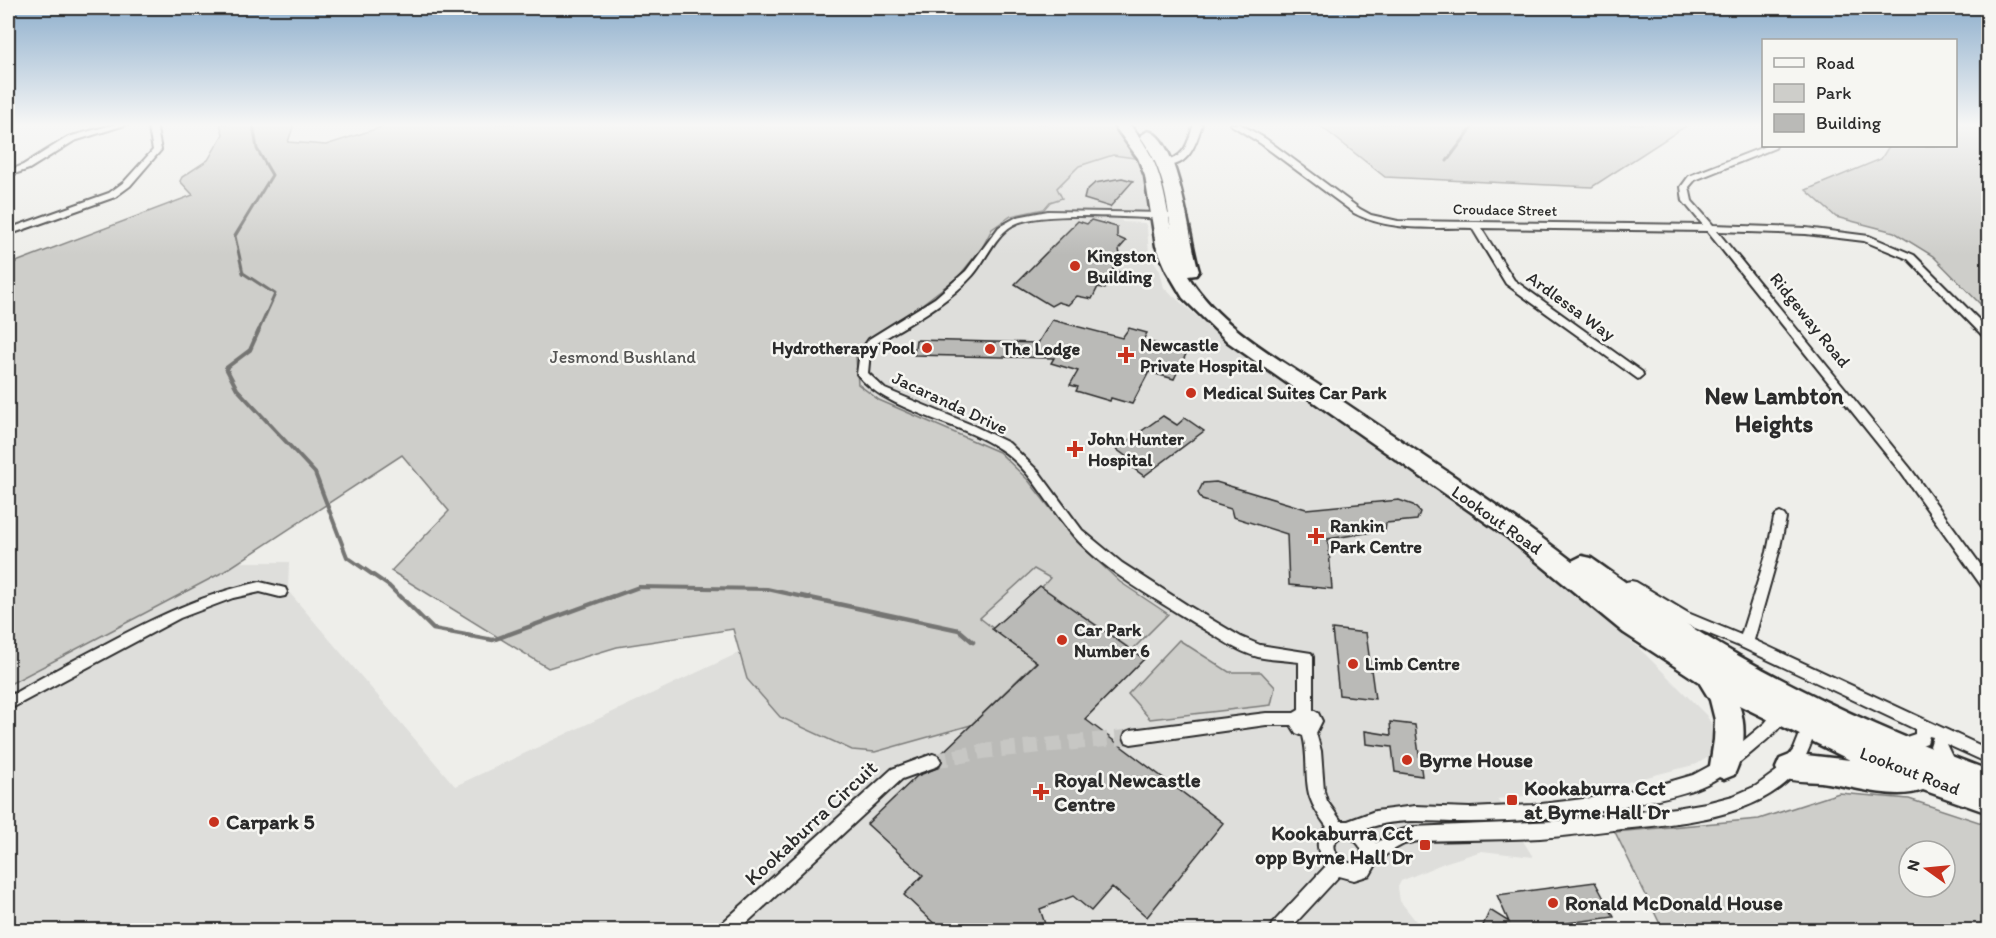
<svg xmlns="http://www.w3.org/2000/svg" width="1996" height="938" font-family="Itim,sans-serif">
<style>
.built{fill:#dededb}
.green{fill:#cececa;stroke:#7c7c7a;stroke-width:1.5;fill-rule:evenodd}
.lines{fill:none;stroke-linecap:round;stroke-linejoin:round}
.stream-far2{stroke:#757573;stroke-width:3}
.stream-far1{stroke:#757573;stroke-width:4}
.stream{stroke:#757573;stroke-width:4.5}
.building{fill:#babab7;stroke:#2b2b2b;stroke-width:1.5}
.street-tunnel{stroke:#c7c7c4;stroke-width:15;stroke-dasharray:15 8;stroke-linecap:butt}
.street-casing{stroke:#2b2b2b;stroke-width:4}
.highway-casing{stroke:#2b2b2b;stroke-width:5}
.street{fill:#f6f6f2;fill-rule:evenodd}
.highway{fill:#f6f6f2;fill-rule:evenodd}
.poi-dot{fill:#c8321e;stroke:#f6f6f2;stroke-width:2}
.labels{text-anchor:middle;stroke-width:5;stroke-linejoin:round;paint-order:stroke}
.far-street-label{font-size:15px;fill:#2b2b2b;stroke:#f6f6f2}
.poi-label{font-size:18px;font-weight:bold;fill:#2b2b2b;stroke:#f6f6f2;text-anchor:start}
.street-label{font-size:18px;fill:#2b2b2b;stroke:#f6f6f2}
.park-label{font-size:18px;fill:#545453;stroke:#f6f6f2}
.near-poi-label{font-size:21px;font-weight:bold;fill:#2b2b2b;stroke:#f6f6f2;text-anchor:start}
.near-street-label{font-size:21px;fill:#2b2b2b;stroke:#f6f6f2}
.district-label{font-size:24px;font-weight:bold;fill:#2b2b2b;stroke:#f6f6f2}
</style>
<rect width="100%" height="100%" fill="#eeeeea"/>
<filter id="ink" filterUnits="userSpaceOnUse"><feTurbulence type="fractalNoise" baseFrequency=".0167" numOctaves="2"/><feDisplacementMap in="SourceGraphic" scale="12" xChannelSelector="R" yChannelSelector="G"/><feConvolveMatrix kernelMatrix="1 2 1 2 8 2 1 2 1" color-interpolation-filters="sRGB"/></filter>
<g filter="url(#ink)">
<path class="built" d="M895,124h215l27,34 9,24 4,26 -8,3h-21l1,11 23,1 2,5 2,25 11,18 4,17 63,54 305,215 53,42 60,55 61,61 10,16 2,15 -8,10 -13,8 -92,24 -108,11 36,58 -51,-6 -38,12 -43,18 -3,6 2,14 23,29h-1415v-368h281l-1,29 167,195 426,-200 -291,-357z"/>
<path class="green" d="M220,124h74l-6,18 38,3 65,-21h717l6,3 21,31 -22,-3 -34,11 -22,22 5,10 -12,4 -6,7 -33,7 -19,13 -10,19 -23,28 -42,32 -49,31 -12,18 2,27 21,16 120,52 29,28 47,60 45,42 48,32 -36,36 -90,-63 8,-9 -16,-9 -54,49 56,44 -65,63 -96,27 -23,-2 -72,-33 -33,-38 -14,-50 -116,18 -69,21 -157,-97 58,-60 -47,-56 -177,116 -217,114v-420l185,-70 -13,-14 2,-4 26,-17 15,-26z
M1318,124h371l-97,63 -207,-10z
M1956,124h32v188l-55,-56 -39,-24 -58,-15 -30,-27 75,-31 8,-13h67z
M1179,640l50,32h32l14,15 -4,18 -121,14 -22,-25z
M1839,793l70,6 79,26v105h-325l-48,-98 144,-13zM1909,851h36v36h-36z"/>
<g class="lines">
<path class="stream-far2" d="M253,124l4,25 15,26 -37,61 8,37 32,21 -17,38
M1447,161l28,-37"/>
<path class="stream-far1" d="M259,330l-9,20 -24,18 11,21 78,84 32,84 42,29 12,12
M609,598l30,-11 128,2 41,9"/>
<path class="stream" d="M400,596l33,33 60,11 120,-44
M801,596l158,34 14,12"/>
</g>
<path class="building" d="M1122,178l11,3 -23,26 -26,-8 2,-8 9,-8z
M1091,220l26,7v10l9,4 -7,8 2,12 -9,9 7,2 -14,17 -7,-2 -6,12 -15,-3 -9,9 -10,-3 -7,4 -36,-22 63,-63 9,3z
M1052,320l70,18 7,-10 18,5 -4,7 44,12 -13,27 -25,-7 -17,32 -21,-6 -1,3 -34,-10 2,-4 -8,-2 8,-14 -27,-8 3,-5 -140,-3 2,-15 122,3z
M1163,416l14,9 8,-7 19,13 -60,45 -18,-13 5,-3 -15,-11z
M1216,482l90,27 93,-9 14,5 7,7 -3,8 -31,3 -1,7 -57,9 4,50 -43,-4 -2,-51 -54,-17 -2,-8 -29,-9 -4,-7 5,-10z
M1040,586l104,73 -59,60 138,104 -76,94 -35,-30 -21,24 -18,-15 -33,13 7,21h-106l-37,-35 19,-20 -56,-51 50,-48 23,-9 3,-7 -3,-5 97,-93 -45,-33z
M1332,629l34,4 9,66 -36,-4z
M1390,722l25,3 7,51 -27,-4 -3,-25 -26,-3 -1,-13 26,4z
M1595,882l19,35 -93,12 2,1h-42l9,-20 19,12 -12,-27z"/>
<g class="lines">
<path class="street-tunnel" d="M933,761l53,-10 145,-14"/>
<defs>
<path id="street" d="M116,124h12l-54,17 -45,28 -21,7v-5l15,-6 45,-28z
M148,124h8l5,26 -31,36 -15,11 -107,38v-6l101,-36 15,-11 29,-32z
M1194,124h8c-6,20 -13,44 -39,42v-4c23,-5 24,-18 31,-38z
M1230,124h10l26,15 94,70 11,6 27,6 305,4 -20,-24 -2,-14 8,-11 77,-30h10l-1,2 -80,32 -6,7 3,14 21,24 93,3 63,8 45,19 74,74v9l-4,-1 -76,-78 -44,-18 -58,-7 -89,-3 193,237 78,107v14l-5,-1 -81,-114 -195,-243 -226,-3 33,52 128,92 1,3 -5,4 -132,-95 -34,-56c-39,-1 -83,4 -118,-15l-94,-70z
M1048,211l119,2 5,3 -5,3c-34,-1 -128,-9 -154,6 -18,10 -27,35 -40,50 -26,29 -63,48 -96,68l-7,9 -2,21 17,16 87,36 37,18 30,29 43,58 40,33 65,42 54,32 19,8 51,8 2,4v53l5,3 4,8 -6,12 5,18 3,40 3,10 14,20h7l27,-10 40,-5 55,2 63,-3 67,-8 62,-13 31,-9 26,-14 46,-38 13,-16 5,-2 5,2 2,4c-7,16 -20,26 -33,37 -18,15 -35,30 -57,39 -19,8 -41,12 -62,16 -55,12 -111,19 -168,19 -34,1 -71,-6 -104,7l10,14 19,-11 17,-5 145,-6 119,-13 30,-5 27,-7 23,-10 22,-16 16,-21 12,-30 5,-1 5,1 2,5c-7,20 -13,40 -29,56 -41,39 -114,44 -167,49 -27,3 -54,7 -82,9 -40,2 -81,2 -122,3l-14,3 -13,7 -13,10 -8,14 -16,5 -15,-4 -50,54h-19l2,-6 54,-58c-9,-13 -13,-28 1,-39 -8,-11 -17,-24 -19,-38 -3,-18 0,-35 -5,-53l-7,-3 -5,-8h-25l-135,19 -5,-2 -2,-5 2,-5 5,-2 135,-17h28l5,-3v-48c-13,-2 -28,-2 -41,-5 -20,-5 -39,-19 -56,-29 -40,-25 -99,-57 -129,-93 -24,-27 -42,-66 -73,-86 -41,-28 -114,-37 -143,-75l3,-22 9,-13 66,-41 31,-27 33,-44 18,-10zM1342,836c12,1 20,9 21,21l-4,6h-12c-12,-9 -21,-18 -5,-27z
M1780,513l4,2 2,3 -7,34 -25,88 234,109v14l-42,-19 10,21 -3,5 -5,2 -5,-2 -13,-24 3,-9 -4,-1 -2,7 -28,10 -5,-2 -3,-5 3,-5 21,-7v-5l-174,-82 -63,-26 -52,-31 -2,-4 2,-4 5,-1 5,1 52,31 53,22 26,-83 7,-34 2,-3z
M260,582l25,6 2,4 -2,4 -5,1 -20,-5 -27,6 -53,20 -172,92v-13c32,-19 64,-36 97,-53 51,-27 98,-50 155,-62z
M933,754l5,2 3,5 -3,5 -36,13 -163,151h-20l2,-6 171,-155z"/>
<path id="highway" d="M1113,124h16c30,34 34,62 42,105 -5,-37 -9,-62 -31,-93l8,-5c32,8 41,111 51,140l-3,4 -8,1c33,53 93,84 144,118 80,55 163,107 240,167l10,-5 9,2c48,34 97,69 148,98 80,46 164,82 249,114v43l-65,-23c-27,11 -72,-4 -102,-8 -14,-1 -28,0 -41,-5l-4,-9 4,-9 10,-4h16l44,5 -111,-55c8,22 5,49 -5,70l-10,4 -10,-4 -4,-9 4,-26 1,-20 -5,-20 -11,-18 -75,-49 -117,-96 -279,-195 -45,-44 -16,-27 -11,-25 -11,-70 -7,-18z"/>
</defs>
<use href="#street" class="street-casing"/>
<use href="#highway" class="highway-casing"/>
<use href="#street" class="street"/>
<use href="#highway" class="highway"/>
</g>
</g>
<linearGradient id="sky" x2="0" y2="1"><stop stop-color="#8daecc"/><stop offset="0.49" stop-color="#f7f7f6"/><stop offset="1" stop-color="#f7f7f6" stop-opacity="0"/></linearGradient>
<rect width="1996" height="255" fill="url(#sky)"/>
<g class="poi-dot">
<circle cx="1075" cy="266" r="6"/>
<circle cx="927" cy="348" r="6"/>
<circle cx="990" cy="349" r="6"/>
<path d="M1123 346h6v6h6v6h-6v6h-6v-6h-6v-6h6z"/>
<circle cx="1191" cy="393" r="6"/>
<path d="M1072 440h6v6h6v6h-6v6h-6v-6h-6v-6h6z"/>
<path d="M1313 527h6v6h6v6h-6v6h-6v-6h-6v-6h6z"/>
<circle cx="1062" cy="640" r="6"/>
<circle cx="1353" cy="664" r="6"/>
<circle cx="1407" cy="760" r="6"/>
<path d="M1038 783h6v6h6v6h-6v6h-6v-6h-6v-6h6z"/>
<rect x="1506" y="794" width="12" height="12" rx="3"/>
<circle cx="214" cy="822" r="6"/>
<rect x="1419" y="839" width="12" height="12" rx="3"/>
<circle cx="1553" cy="903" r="6"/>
</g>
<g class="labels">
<g class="far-street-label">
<text transform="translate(1505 210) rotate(1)" y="5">Croudace Street</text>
</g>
<g class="poi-label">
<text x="1087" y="262">Kingston<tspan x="1087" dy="21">Building</tspan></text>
<text x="1140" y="351">Newcastle<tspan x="1140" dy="21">Private Hospital</tspan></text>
<text x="915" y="354" text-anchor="end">Hydrotherapy Pool</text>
<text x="1002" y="355">The Lodge</text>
<text x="1203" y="399">Medical Suites Car Park</text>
<text x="1088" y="445">John Hunter<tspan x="1088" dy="21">Hospital</tspan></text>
<text x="1330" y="532">Rankin<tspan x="1330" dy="21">Park Centre</tspan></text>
<text x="1074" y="636">Car Park<tspan x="1074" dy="21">Number 6</tspan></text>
<text x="1365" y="670">Limb Centre</text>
</g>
<g class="street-label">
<text transform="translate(1571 306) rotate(36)" y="6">Ardlessa Way</text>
<text transform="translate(1810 320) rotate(51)" y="6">Ridgeway Road</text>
<text transform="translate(950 403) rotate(25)" y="6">Jacaranda Drive</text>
<text transform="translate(1497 520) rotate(35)" y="6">Lookout Road</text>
<text transform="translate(1910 771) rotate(21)" y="6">Lookout Road</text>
</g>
<g class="park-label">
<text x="623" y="363">Jesmond Bushland</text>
</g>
<g class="near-poi-label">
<text x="1419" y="767">Byrne House</text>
<text x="1054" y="787">Royal Newcastle<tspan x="1054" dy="24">Centre</tspan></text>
<text x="1524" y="795">Kookaburra Cct<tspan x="1524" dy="24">at Byrne Hall Dr</tspan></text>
<text x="226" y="829">Carpark 5</text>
<text x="1413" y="840" text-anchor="end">Kookaburra Cct<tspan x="1413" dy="24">opp Byrne Hall Dr</tspan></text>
<text x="1565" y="910">Ronald McDonald House</text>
</g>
<g class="near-street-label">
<text transform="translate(811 823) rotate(-43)" y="7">Kookaburra Circuit</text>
</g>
<g class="district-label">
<text x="1774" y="404">New Lambton<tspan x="1774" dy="28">Heights</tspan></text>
</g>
</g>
<rect width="1996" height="938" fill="none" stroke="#f6f6f2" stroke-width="30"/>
<rect x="15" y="15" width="1966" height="908" fill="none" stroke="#2b2b2b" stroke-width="2" filter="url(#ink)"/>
<rect x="1762" y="39" width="195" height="108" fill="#f6f6f2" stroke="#a5a5a2" stroke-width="1.5"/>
<rect x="1774" y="58" width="30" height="9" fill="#f6f6f2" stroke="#a5a5a2" stroke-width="1.5"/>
<text x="1816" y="69" font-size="18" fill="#2b2b2b">Road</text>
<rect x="1774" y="84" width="30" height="18" fill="#cececa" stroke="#a5a5a2" stroke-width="1.5"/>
<text x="1816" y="99" font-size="18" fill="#2b2b2b">Park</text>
<rect x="1774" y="114" width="30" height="18" fill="#babab7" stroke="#a5a5a2" stroke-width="1.5"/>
<text x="1816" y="129" font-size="18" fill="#2b2b2b">Building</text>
<g transform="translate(1927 869) rotate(285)"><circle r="28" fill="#f6f6f2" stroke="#a5a5a2" stroke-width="1.5"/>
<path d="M0-4.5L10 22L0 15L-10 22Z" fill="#c8321e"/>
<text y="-9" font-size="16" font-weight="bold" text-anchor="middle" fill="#2b2b2b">N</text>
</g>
</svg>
